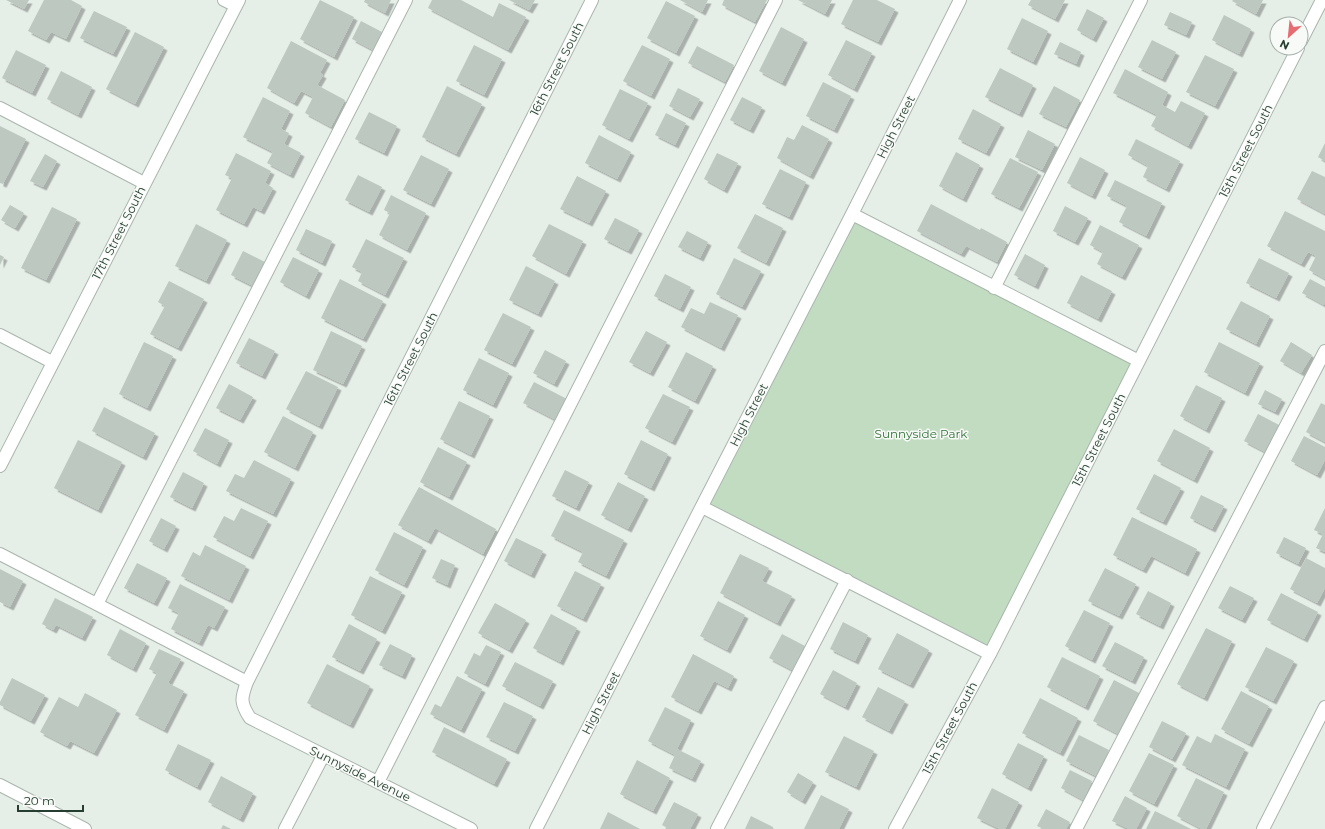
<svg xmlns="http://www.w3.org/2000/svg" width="1325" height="829" font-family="Montserrat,sans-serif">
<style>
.green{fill:#c2dcc1}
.building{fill:#bcc8c0;filter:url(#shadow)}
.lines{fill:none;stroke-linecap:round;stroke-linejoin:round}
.minor-casing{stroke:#a9b6ad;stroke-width:14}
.minor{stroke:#fff;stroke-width:12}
.labels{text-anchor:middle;stroke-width:3;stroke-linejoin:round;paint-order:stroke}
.street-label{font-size:12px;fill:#263e31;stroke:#f7faf7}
.park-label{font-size:12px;fill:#34723a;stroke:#f7faf7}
</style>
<defs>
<filter id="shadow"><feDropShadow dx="3.5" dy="3.5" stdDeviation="0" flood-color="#0004"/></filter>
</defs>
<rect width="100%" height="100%" fill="#e6eee8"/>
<path class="green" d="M852,214l287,147 -149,293 -288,-147z"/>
<path class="building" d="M6,0h23l-5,9z
M44,0h27l11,6 -16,33 -15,-7 -5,8 -18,-9z
M320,0l34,17 -20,40 -34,-18z
M365,0h26l-6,13 -21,-11z
M432,0h29l32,17 6,-14 27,14 -18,33 -80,-42z
M509,0h26l-6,10z
M680,0h28l-6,12z
M724,0h43l-12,22 -33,-17z
M798,0h34l-7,14z
M853,0h24l18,9 -17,33 -37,-18z
M1031,0h34l-10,19 -27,-14z
M1233,0h30l-7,14 -24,-13z
M666,1l29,15 -19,37 -29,-15z
M1087,9l17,9 -11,21 -16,-9z
M94,11l33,16 -14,27 -33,-16z
M1170,12l22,10 -6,13 -22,-10z
M1224,15l27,14 -12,25 -27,-14z
M1022,18l26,13 -15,31 -26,-13z
M361,21l21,11 -9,18 -21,-11z
M781,27l23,12 -22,44 -23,-12z
M135,32l29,15 -29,57 -29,-15z
M846,40l26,13 -18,36 -26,-14z
M1152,40l24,12 -14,27 -24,-12z
M291,41l36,19 -7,13 3,2 -6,10 28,15 -14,27 -26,-14 8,-16 -12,-6 -7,12 -27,-15z
M1060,42l21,10 -5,12 -22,-10z
M474,45l28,14 -18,36 -28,-14z
M642,45l28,14 -19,37 -28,-15z
M697,46l37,19 -9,17 -37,-19z
M16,50l30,15 -14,28 -30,-15z
M1205,55l29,14 -19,37 -29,-14z
M1000,68l33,17 -14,29 -34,-17z
M1125,69l43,23 -6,13 13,7 6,-11 24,12 -17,33 -37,-20 6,-11 -44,-22z
M61,71l31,16 -14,28 -31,-16z
M823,82l28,14 -17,34 -28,-14z
M447,86l35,18 -26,50 -34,-17z
M1054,86l26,14 -14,27 -27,-13z
M678,88l22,11 -10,18 -21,-11z
M620,89l28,14 -19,36 -27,-14z
M263,97l27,14 -9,18 8,4 -5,11 17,9 -11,22 -23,-12 6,-11 -30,-15z
M742,97l20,10 -12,23 -20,-10z
M973,109l28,15 -15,29 -28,-14z
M369,112l28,14 -13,27 -29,-14z
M666,113l20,10 -11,22 -20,-10z
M802,125l27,14 -19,37 -33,-18 10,-21 7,3z
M0,126l26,13 -23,45 -3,-1z
M1028,130l27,14 -13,26 -27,-13z
M599,135l32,17 -14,27 -32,-16z
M1136,139l44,22 -14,28 -23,-12 5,-11 -20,-11z
M1325,143v18l-7,-4z
M956,152l24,13 -17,34 -24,-13z
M236,153l35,18 -6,12 8,5 -12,23 -8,-4 -9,17 -28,-14 16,-32 -7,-3z
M717,153l21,10 -14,27 -20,-11z
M45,154l12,7 -14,26 -13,-6z
M421,155l28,14 -18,35 -28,-14z
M1080,157l25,13 -13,26 -25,-13z
M1010,158l28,14 -19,36 -28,-14z
M780,169l26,13 -17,35 -27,-13z
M1312,171l13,6v37l-28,-15z
M358,175l24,12 -13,25 -24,-12z
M577,176l29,15 -17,32 -29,-14z
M1115,180l47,23 -16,33 -27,-14 8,-16 -20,-10z
M391,195l35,18 -19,37 -28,-15 11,-22 -6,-3z
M931,204l49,26 1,-2 26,14 -10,20 -31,-16 -5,8 -44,-23z
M10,205l14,8 -9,15 -14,-8z
M1065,206l23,12 -13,24 -22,-11z
M52,207l25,12 -31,61 -25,-12z
M1285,211l40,20v48l-16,-9 7,-14 -8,-4 -7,12 -34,-18z
M755,214l28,14 -17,35 -29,-15z
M615,218l24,12 -11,21 -24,-12z
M196,224l31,16 -21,41 -31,-15z
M549,224l34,17 -17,33 -34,-18z
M1100,225l39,20 -17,32 -25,-13 6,-12 -13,-7z
M306,229l26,12 -10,22 -26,-13z
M687,231l21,11 -8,16 -22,-11z
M366,239l38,19 -19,37 -27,-14 4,-9 -10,-5z
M243,251l24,12 -12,24 -24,-12z
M1025,254l20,11 -10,21 -21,-11z
M0,255l4,2 -4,8z
M293,257l26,13 -13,26 -26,-14z
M734,258l27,13 -19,36 -26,-13z
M1259,258l30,15 -13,25 -30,-15z
M526,266l29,15 -17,33 -29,-14z
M665,274l26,13 -11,22 -26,-13z
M1081,275l31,16 -14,28 -31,-16z
M340,279l43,22 -20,38 -42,-21z
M1310,279l15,8 -1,18 -22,-12z
M169,281l35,18 -26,49 -28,-14 15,-28 -7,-4z
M1241,301l29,15 -14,28 -30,-15z
M710,302l28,13 -17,33 -40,-21 10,-19 13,6z
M503,313l28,14 -19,37 -28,-14z
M331,331l31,15 -19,38 -30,-14z
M646,331l21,11 -17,31 -21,-11z
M249,338l26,13 -13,25 -26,-13z
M144,342l29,14 -26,52 -28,-14z
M1219,342l41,21 -15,30 -41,-21z
M1291,342l21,13 -11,18 -21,-12z
M545,350l21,11 -12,23 -21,-11z
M686,352l27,14 -18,35 -27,-14z
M479,358l30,15 -16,32 -30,-15z
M306,371l32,16 -19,39 -33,-17z
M534,382l33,17 -11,21 -33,-17z
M229,384l24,13 -13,23 -24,-12z
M1196,385l26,13 -16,32 -26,-14z
M1265,390l17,9 -7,13 -17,-8z
M663,394l27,13 -18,35 -27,-14z
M459,401l31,15 -19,39 -31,-16z
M1321,403l4,2v37l-19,-10z
M104,407l51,26 -12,24 -51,-26z
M1258,414l25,13 -14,27 -25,-13z
M283,416l30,16 -18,36 -31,-16z
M205,428l24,12 -12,24 -24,-13z
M1174,429l36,19 -16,32 -37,-19z
M1304,436l21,11v13l-8,15 -26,-14z
M78,440l44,22 -24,48 -44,-22z
M641,440l27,14 -17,34 -27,-14z
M438,447l29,15 -18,35 -29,-15z
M254,460l37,19 -18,35 -47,-23 9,-17 9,4z
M565,470l24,12 -13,26 -24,-12z
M183,472l21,11 -12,25 -22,-11z
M1154,474l27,14 -18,34 -27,-13z
M618,482l27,14 -17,33 -27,-14z
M419,487l77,42 -13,25 -48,-26 -7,13 -30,-16z
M1201,495l23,11 -12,23 -22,-11z
M241,508l27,13 -18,35 -37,-19 11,-21 10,5z
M1325,508v44l-9,-4 7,-14 -9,-4z
M564,510l60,30 -18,36 -28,-14 5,-10 -32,-16z
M1132,517l65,32 -12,24 -34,-17 -8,14 -30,-15z
M161,518l15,8 -12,23 -15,-8z
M394,532l29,15 -19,38 -29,-15z
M1284,537l22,11 -8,16 -22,-11z
M516,538l27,13 -12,24 -27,-14z
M205,545l41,21 -17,34 -48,-24 12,-24 7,4z
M740,554l29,14 -7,13 30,15 -15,27 -57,-30z
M1306,558l19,10v20l-8,15 -27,-14z
M441,559l14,6 -8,20 -15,-7z
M137,563l30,15 -13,25 -30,-15z
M1105,568l31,16 -17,32 -31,-15z
M0,569l23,12 -13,26 -10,-5z
M575,571l26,13 -18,35 -26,-13z
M370,576l32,16 -20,39 -31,-16z
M180,584l45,23 -11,21 -6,-3 -9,18 -28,-14 8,-16 -11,-5z
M1230,586l24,12 -12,22 -24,-12z
M1148,591l23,12 -11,23 -24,-12z
M1281,593l37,19 -14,27 -37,-19z
M55,598l38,19 -11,21 -26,-13 -3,5 -11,-6z
M718,601l27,14 -18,35 -27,-14z
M495,603l31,17 -17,30 -31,-17z
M1084,610l26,13 -18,37 -27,-14z
M551,614l26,14 -17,34 -27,-14z
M843,622l25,13 -13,26 -25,-12z
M349,624l28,15 -17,32 -28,-14z
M1206,628l26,13 -28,57 -27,-14z
M120,629l26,14 -13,26 -26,-14z
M897,633l32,17 -19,35 -32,-16z
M782,634l23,12 -13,24 -23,-12z
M1115,642l29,15 -12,24 -30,-15z
M390,644l22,11 -10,21 -23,-11z
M486,645l15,7 -16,32 -21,-11 10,-20 6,3z
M1266,647l28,14 -21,40 -28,-14z
M159,649l22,10 -13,24 16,8 -20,39 -29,-15 22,-42 -8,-4z
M693,654l41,22 -6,12 -14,-7 -16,30 -27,-14z
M1062,657l38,19 -15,31 -38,-20z
M515,662l38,19 -13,25 -38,-20z
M327,664l43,22 -20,39 -43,-22z
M833,670l24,13 -12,24 -25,-13z
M457,676l25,13 -21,41 -31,-16 5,-10 6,3z
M12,678l33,17 -14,26 -31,-16v-3z
M1114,680l27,14 -21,41 -27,-14z
M878,687l27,14 -16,30 -27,-14z
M1241,691l28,15 -20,38 -28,-15z
M85,693l32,17 -23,43 -24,-12 -3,5 -27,-14 19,-35 19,10z
M1040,698l38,20 -18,35 -38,-20z
M504,702l29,14 -18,35 -29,-14z
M665,707l26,13 -14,29 24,12 -9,18 -23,-11 6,-13 -27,-14z
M1162,721l24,12 -14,26 -23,-12z
M444,727l63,32 -13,25 -62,-32z
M1215,734l30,15 -19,38 -44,-22 15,-29 14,7z
M1079,735l30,15 -13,26 -30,-15z
M844,736l30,15 -18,36 -31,-15z
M1018,743l26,13 -16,32 -26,-14z
M178,744l33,16 -14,27 -32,-17z
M1149,753l25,12 -20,39 -25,-13z
M637,760l33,18 -17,33 -33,-17z
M1070,770l22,11 -9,19 -22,-12z
M798,773l15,9 -11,19 -15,-9z
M221,776l32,17 -13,26 -32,-17z
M1196,778l28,14 -18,37h-4l-25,-13z
M992,788l27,14 -14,27h-5l-23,-11z
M821,795l28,14 -10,20h-35z
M1125,796l22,12 -11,21h-7l-17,-8z
M674,802l24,12 -8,15h-21l-7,-4z
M1046,809l24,13 -4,7h-22l-7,-3z
M1155,811l36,18h-45z
M608,812l32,17h-40z
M751,816l22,11v2h-28z
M223,825l8,4h-10z"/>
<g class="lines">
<defs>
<path id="minor" d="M224,0l12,6
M1301,41l21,-41
M0,108l144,75
M852,214l287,147
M994,288l147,-288
M0,335l52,27
M0,466l239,-466
M702,507l288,147
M0,554l247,128
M97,604l309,-604
M378,782l398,-782
M0,785l85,44
M285,829l38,-73
M471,829l-221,-111c-10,-15 -9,-20 -3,-36l345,-682
M536,829l316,-615 108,-214
M717,829l130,-249
M895,829l95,-175 308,-606
M1076,829l249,-478
M1263,829l62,-122"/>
</defs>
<use href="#minor" class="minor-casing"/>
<use href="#minor" class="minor"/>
</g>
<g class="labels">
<g class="street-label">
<text transform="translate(557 69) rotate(-63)" y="4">16th Street South</text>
<text transform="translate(896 127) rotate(-63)" y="4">High Street</text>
<text transform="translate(1246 151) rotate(-63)" y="4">15th Street South</text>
<text transform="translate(119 233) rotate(-63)" y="4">17th Street South</text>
<text transform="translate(411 359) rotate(-63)" y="4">16th Street South</text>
<text transform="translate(749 415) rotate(-63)" y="4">High Street</text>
<text transform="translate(1099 440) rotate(-63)" y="4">15th Street South</text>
<text transform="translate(601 703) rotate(-63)" y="4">High Street</text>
<text transform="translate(950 728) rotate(-62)" y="4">15th Street South</text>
<text transform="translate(360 774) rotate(26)" y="4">Sunnyside Avenue</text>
</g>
<g class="park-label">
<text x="921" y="438">Sunnyside Park</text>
</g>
</g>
<g transform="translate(1289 36) rotate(207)"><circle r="19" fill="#f7faf7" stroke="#a3afa8"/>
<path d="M0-3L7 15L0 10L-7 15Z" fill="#e66c72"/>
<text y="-6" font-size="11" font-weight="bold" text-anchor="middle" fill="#263e31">N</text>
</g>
<path d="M18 805v6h65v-6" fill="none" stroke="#263e31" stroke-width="2"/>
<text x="24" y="805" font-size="12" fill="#263e31" stroke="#f7faf7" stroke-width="3" paint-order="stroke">20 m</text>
</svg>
